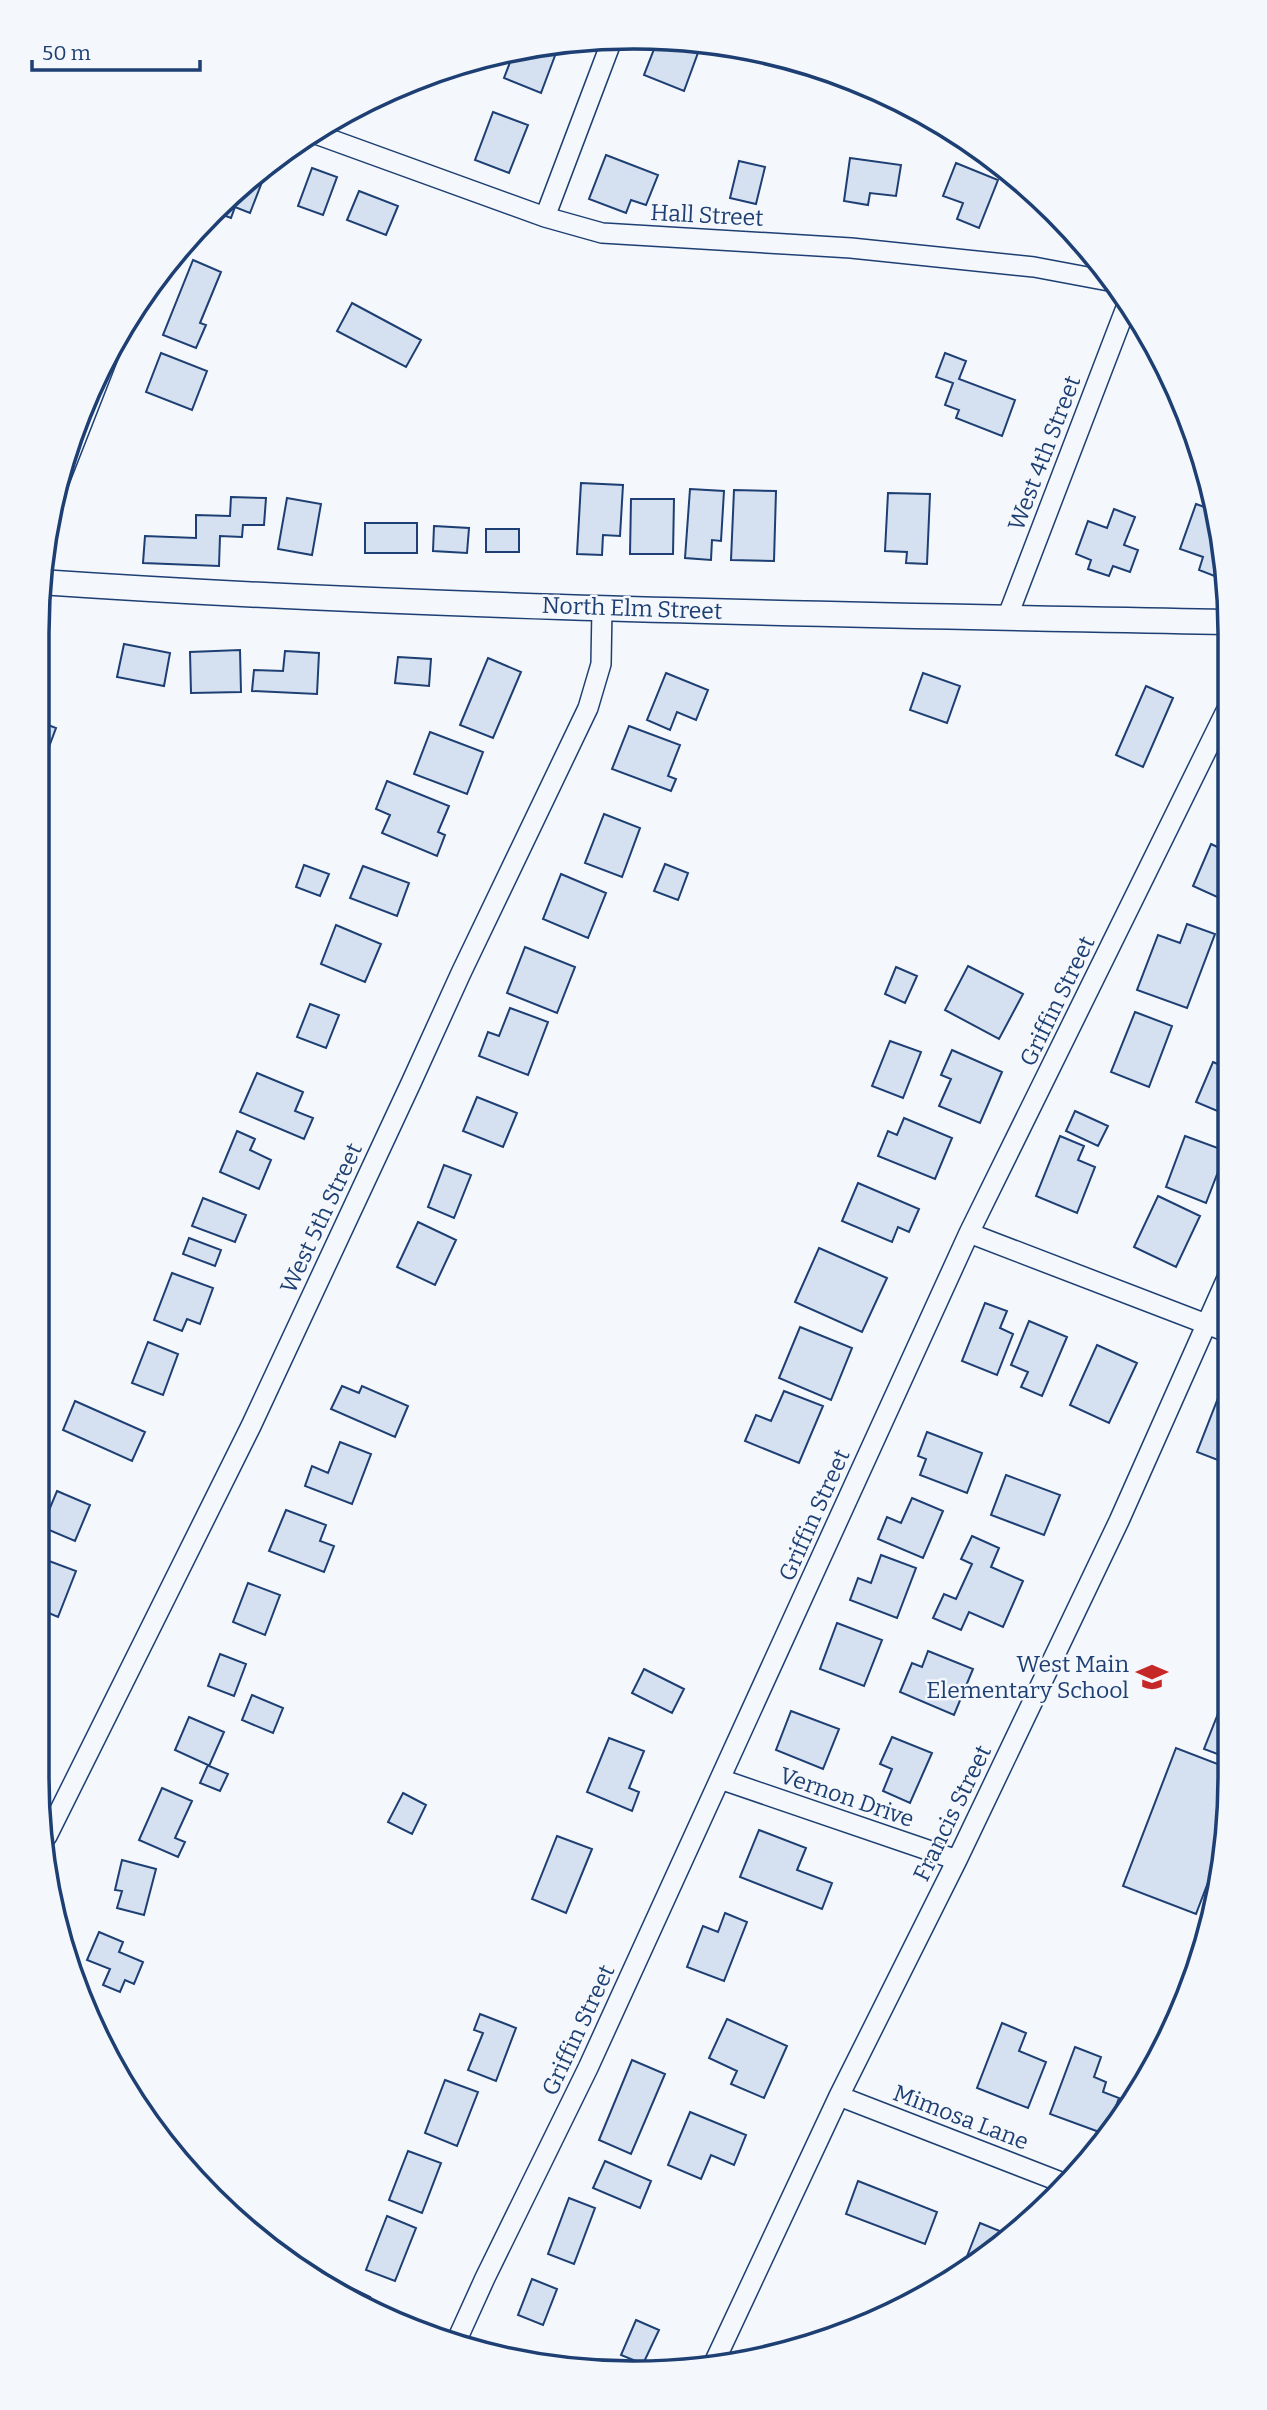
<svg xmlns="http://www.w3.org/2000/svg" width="1267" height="2410" font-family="Bitter,serif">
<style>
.building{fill:#d5e0f0;stroke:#1d3f73;stroke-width:2}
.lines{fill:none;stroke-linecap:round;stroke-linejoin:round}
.minor-casing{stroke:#1d3f73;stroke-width:22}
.tertiary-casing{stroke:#1d3f73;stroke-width:27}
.minor{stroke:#f4f7fb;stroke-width:19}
.tertiary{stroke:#f4f7fb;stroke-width:24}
.labels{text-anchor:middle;stroke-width:5;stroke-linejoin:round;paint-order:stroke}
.street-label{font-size:23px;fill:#1d3f73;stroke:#f4f7fb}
.poi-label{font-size:23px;fill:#1d3f73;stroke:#f4f7fb;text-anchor:end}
.rim{fill:none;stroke:#1d3f73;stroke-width:3.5}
</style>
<rect width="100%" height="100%" fill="#f4f7fb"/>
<path class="building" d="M669,38l30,12 -15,41 -40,-16 14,-36z
M552,43l7,2 -18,48 -37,-15 10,-26z
M493,112l35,13 -19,48 -34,-13z
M606,155l52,20 -12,30 -15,-5 -5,13 -37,-14z
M850,158l51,7 -5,31 -26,-3 -2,12 -24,-4z
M739,161l26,6 -9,37 -26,-6z
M956,163l42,17 -19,48 -22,-9 6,-16 -20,-7z
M269,164l-19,49 -15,-6 -4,11 -16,-6 25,-27z
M312,168l25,9 -14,38 -25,-9z
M359,191l39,15 -12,29 -39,-15z
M193,260l28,12 -21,51 6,2 -10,23 -33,-13z
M352,303l69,37 -15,27 -69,-36z
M161,353l46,18 -15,39 -46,-18z
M945,353l21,8 -7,18 56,21 -13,36 -46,-18 3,-8 -14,-5 8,-22 -17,-6z
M581,483l42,2 -3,51 -17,-1 -1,20 -25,-1z
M690,489l34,2 -3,50 -9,-1 -1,20 -26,-2z
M734,490l42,1 -2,70 -43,-1z
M888,493l42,1 -3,70 -21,-1 1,-11 -22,-1z
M231,497l35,1 -2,27h-21l-1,12 -22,-1 -1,30 -76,-3 2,-27 51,2v-23l34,1z
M287,498l34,6 -9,51 -34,-6z
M631,499h43l-1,55h-43z
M1196,504l17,6 12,44 -8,23 -18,-7 4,-13 -23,-8z
M1114,509l21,8 -11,28 14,5 -8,22 -17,-6 -4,10 -21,-7 3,-9 -15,-6 12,-33 19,7z
M365,523h52v30h-52z
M434,526l35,2 -2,25 -34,-2z
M486,529h33v23h-33z
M124,644l46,9 -6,33 -47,-9z
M240,650l1,42 -50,1 -1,-41z
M285,651l34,2 -2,41 -65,-3 2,-21 29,1z
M398,657l33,2 -2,27 -34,-3z
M488,658l33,14 -28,66 -33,-13z
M666,673l42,17 -12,30 -19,-8 -7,18 -23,-10z
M923,673l37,13 -13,37 -37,-13z
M1146,686l27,12 -30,69 -27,-12z
M38,721l18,7 -9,24 -9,-3z
M629,726l51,19 -12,31 8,3 -5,12 -59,-22z
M430,732l53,20 -16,42 -53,-20z
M387,781l62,25 -11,26 7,3 -8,21 -55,-23 8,-18 -14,-6z
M604,814l36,14 -18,49 -37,-14z
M1211,844l15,7v50l-33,-15z
M665,864l23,9 -10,27 -24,-9z
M304,865l25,9 -9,22 -24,-9z
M363,866l46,17 -12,33 -47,-18z
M561,874l45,19 -18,45 -45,-19z
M1187,924l28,10 -28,74 -50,-18 21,-55 22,8z
M336,925l45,19 -16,38 -44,-18z
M525,947l50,20 -18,46 -50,-20z
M968,966l55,28 -24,45 -54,-29z
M896,967l21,9 -12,27 -20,-9z
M310,1004l29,11 -13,33 -29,-11z
M510,1008l38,14 -20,53 -49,-19 9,-24 11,4z
M1135,1012l37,14 -23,61 -38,-15z
M890,1041l31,11 -18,46 -31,-12z
M952,1050l50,22 -22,51 -41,-17 12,-27 -10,-4z
M1213,1062l14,6v47l-31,-13z
M257,1073l46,19 -8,19 18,7 -9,21 -64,-27z
M477,1097l40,16 -14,34 -40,-16z
M1075,1111l33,15 -10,20 -32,-15z
M904,1118l48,20 -17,41 -57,-23 10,-25 9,4z
M237,1131l18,8 -5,11 21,10 -12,29 -39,-17z
M1060,1136l24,10 -6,14 17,7 -18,46 -41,-17z
M1185,1136l41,15 -20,52 -40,-16z
M444,1165l27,10 -17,43 -26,-11z
M858,1183l61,26 -10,23 -11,-5 -6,15 -50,-21z
M1158,1196l42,20 -24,51 -42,-20z
M203,1198l43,17 -11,27 -43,-16z
M418,1222l38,18 -21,45 -38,-18z
M189,1238l32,12 -6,16 -32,-12z
M819,1248l68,30 -25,54 -67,-30z
M172,1273l41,15 -13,36 -13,-5 -5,12 -28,-11z
M985,1303l22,8 -7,17 13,6 -16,41 -35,-14z
M1029,1321l38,16 -25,59 -21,-9 7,-15 -17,-7z
M800,1327l52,21 -21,52 -52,-22z
M148,1342l30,12 -15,41 -31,-12z
M1097,1345l40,18 -28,60 -39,-18z
M342,1386l17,7 3,-7 46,20 -13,31 -64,-28z
M784,1391l39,15 -24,57 -54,-22 11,-26 15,6z
M1220,1393l8,3v53l-5,13 -26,-10z
M75,1401l70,31 -13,29 -69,-31z
M927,1432l55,21 -15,40 -47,-18 6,-16 -8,-3z
M340,1442l31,12 -19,50 -47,-18 7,-20 16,7z
M1006,1475l54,20 -16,40 -53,-20z
M57,1491l33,14 -15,36 -33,-14z
M912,1498l31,13 -20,47 -45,-19 9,-22 14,6z
M286,1510l40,15 -6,16 14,5 -10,26 -55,-21z
M972,1536l27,12 -8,19 32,14 -20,46 -34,-15 -8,18 -28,-12 11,-24 12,5 16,-35 -11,-5z
M881,1555l35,13 -19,50 -47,-18 8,-22 13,5z
M41,1558l35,13 -18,46 -21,-9v-41z
M248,1583l32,12 -15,40 -32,-13z
M837,1623l45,17 -18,46 -44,-17z
M37,1636l8,3 -8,22z
M928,1651l45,18 -19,46 -54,-23 12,-29 10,4z
M220,1654l26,10 -12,32 -26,-10z
M644,1669l40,20 -12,24 -40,-20z
M1229,1686v129l-8,51 -6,-2 -19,50 -73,-28 53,-138 44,17 3,-9 -19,-7z
M252,1695l31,13 -10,25 -31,-13z
M791,1711l48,18 -16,40 -47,-19z
M189,1717l35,15 -15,34 19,8 -8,17 -20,-8 8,-18 -33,-15z
M892,1737l40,16 -22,50 -27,-12 9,-22 -12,-5z
M609,1738l35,13 -15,37 10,4 -7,19 -45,-19z
M162,1788l30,13 -17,37 10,4 -7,15 -39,-17z
M403,1793l23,12 -14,29 -24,-12z
M759,1830l47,18 -9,22 35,13 -10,26 -82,-32z
M557,1836l35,13 -26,64 -34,-14z
M122,1860l34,9 -12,46 -27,-7 5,-17 -7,-1z
M725,1913l22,9 -23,59 -37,-14 16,-41 15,6z
M99,1932l24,10 -4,10 24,10 -9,22 -9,-4 -5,12 -17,-7 7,-16 -23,-9z
M480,2014l36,14 -20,53 -28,-11 15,-37 -9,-3z
M727,2019l60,27 -23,52 -33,-14 6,-13 -28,-13z
M1002,2023l24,10 -7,18 27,11 -18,46 -51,-20z
M1075,2047l26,10 -7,20 12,5 -3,10 16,6 -9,24 -8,11 -52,-19z
M632,2060l33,14 -34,80 -32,-14z
M445,2080l33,12 -21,54 -32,-13z
M690,2112l56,23 -12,30 -23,-10 -10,24 -33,-14z
M408,2151l33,12 -19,50 -33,-13z
M605,2161l46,20 -11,27 -47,-20z
M858,2181l79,31 -12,32 -79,-30z
M569,2198l26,10 -21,56 -26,-10z
M387,2216l29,12 -21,53 -29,-11z
M980,2223l27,11 -43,30z
M319,2272l51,25 -3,5 -51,-23z
M532,2279l25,10 -14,36 -25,-10z
M636,2320l23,10 -16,34 -22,-9z"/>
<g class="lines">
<defs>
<path id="minor" d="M313,133l232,84 57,16 249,15 183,19 80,15
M545,217l67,-177
M55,492l56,-143
M1007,618l120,-313
M969,1233l258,99
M720,1779l237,81
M47,1836l204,-410 160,-343 50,-110 127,-265 13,-44 1,-56
M839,2096l227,88
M456,2342l29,-64 103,-210 381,-835 257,-522
M713,2365l126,-269 118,-236 162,-339 108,-243"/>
<path id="tertiary" d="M40,582c394,27 790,32 1185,40"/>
</defs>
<use href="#minor" class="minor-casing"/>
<use href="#tertiary" class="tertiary-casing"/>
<use href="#minor" class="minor"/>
<use href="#tertiary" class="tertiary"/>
</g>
<defs>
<symbol id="school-bare" viewBox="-9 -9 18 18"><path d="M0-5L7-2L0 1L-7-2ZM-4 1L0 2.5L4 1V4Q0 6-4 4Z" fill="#c62828" stroke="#f4f7fb" stroke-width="2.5" paint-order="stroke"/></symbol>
</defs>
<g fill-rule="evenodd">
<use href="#school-bare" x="1130" y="1655" width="44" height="44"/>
</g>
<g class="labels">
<g class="street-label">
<text transform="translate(707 215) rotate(3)" y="8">Hall Street</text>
<text transform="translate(1044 453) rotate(-69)" y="8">West 4th Street</text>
<text transform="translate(632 608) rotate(2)" y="8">North Elm Street</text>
<text transform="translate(1057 1001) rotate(-64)" y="8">Griffin Street</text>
<text transform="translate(321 1218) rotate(-65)" y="8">West 5th Street</text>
<text transform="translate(814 1515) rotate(-66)" y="8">Griffin Street</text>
<text transform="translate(847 1797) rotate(19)" y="8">Vernon Drive</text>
<text transform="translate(952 1813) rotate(-64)" y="8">Francis Street</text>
<text transform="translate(578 2030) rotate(-65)" y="8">Griffin Street</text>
<text transform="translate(961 2117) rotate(21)" y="8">Mimosa Lane</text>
</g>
<g class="poi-label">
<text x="1129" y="1672">West Main<tspan x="1129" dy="26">Elementary School</tspan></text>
</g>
</g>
<path d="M0 0H1267V2410H0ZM633 49H634A584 584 0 0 1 1218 633V1777A584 584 0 0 1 634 2361H633A584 584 0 0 1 49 1777V633A584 584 0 0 1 633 49Z" fill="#f4f7fb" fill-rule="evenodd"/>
<path class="rim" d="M633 49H634A584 584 0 0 1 1218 633V1777A584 584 0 0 1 634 2361H633A584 584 0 0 1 49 1777V633A584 584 0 0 1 633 49Z"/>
<path d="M32 60v10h168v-10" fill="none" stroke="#1d3f73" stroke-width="3.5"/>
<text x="42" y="60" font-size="21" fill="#1d3f73" stroke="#f4f7fb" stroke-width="5" paint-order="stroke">50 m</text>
</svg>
